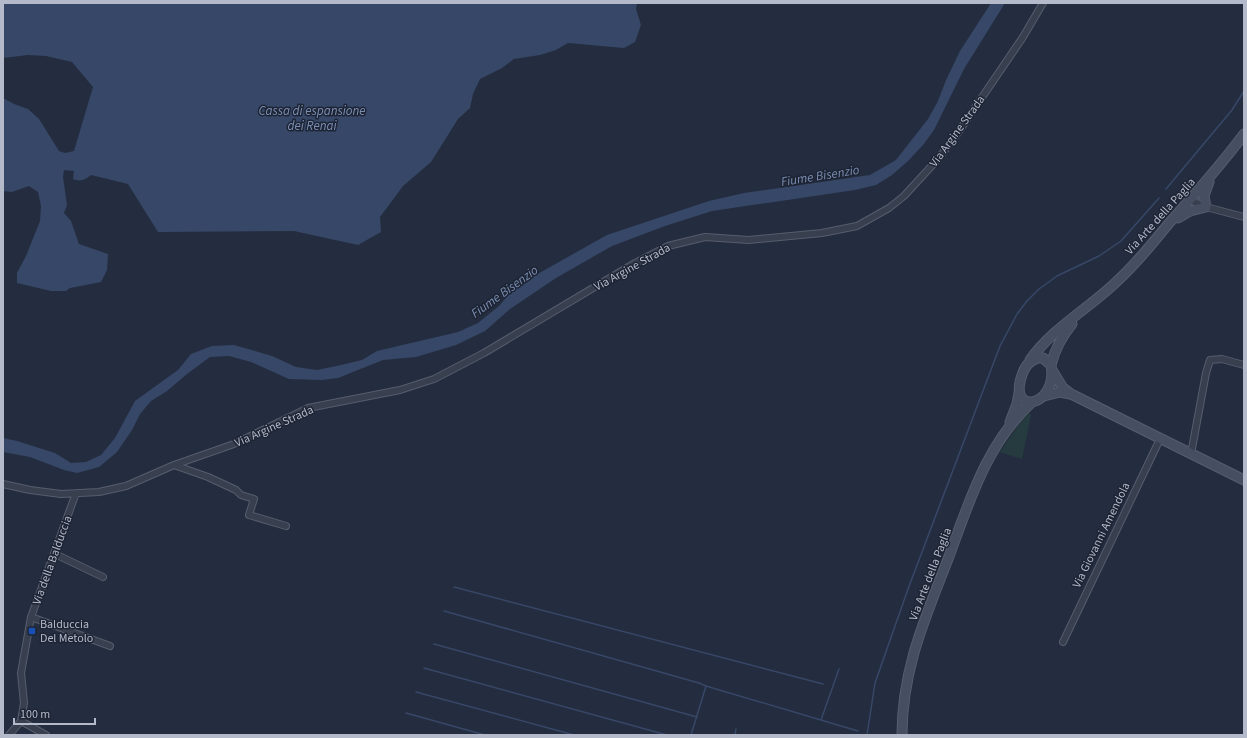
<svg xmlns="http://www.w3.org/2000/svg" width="1247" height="738" font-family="'Source Sans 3',sans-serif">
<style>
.green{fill:#263b40}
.water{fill:#374767}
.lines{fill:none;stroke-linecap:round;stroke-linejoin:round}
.stream{stroke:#374767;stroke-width:1.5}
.street-casing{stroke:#565d6d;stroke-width:8}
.secondary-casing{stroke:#565d6d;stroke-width:11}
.street{stroke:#383f4f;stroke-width:6}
.secondary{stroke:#464e62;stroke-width:9}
.transit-dot{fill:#1a4fb4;stroke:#1d2434;stroke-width:1.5}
.labels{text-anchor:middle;stroke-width:3;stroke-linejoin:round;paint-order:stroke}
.street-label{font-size:12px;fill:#b4baca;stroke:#1d2434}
.poi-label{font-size:12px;fill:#b4baca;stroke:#1d2434;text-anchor:start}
.water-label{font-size:13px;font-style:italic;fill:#7b8eb2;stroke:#1d2434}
</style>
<rect width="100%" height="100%" fill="#242d3f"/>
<path class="green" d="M1029,413l2,2 -9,44 -22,-7 26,-38z"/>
<path class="water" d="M3,3h634l-1,6 5,16 -6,17 -11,6 -56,-5 -12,7 -16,5 -26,4 -12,9 -22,11 -7,15 -3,14 -12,11 -27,43 -28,24 -23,31 1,15 -23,13 -64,-14 -136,1 -30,-48 -37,-9c-6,5 -10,7 -18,4l1,-8 -10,-1 -1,7 4,28 -3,8 7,8 8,23 29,10 -1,16 -6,12 -31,6 -4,3h-15l-34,-8v-10l9,-17 14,-35 1,-15 -3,-14 -9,-6 -17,6 -9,-1v-93l11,6 14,5 11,10 20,32 6,2 9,-2 19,-64 -21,-25 -26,-6 -18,-1 -25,3z
M991,3h14l-41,66 -30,61 -11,15 -15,16 -16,14 -16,10 -21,5 -143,21 -47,15 -53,20 -56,32 -46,31 -25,22 -29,14 -40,12 -33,3 -45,18 -16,2 -33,-1 -38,-17 -22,-6 -19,1 -23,17 -20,17 -16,10 -11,13 -8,16 -15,22 -18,15 -22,6 -13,-3 -34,-13 -27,-5v-14l14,3 38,12 16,10 15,-1 15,-7 14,-17 20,-37 43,-31 13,-16 21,-8 22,-1 38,11 24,11 21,3 24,-5 21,-5 15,-9 81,-19 20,-9 21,-17 13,-15 22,-15 73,-41 102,-34 35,-8 126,-18 26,-15 32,-41 10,-18 8,-21 14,-29z"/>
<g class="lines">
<path class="stream" d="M1166,189l66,-79 12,-19
M454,587l369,97
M444,611l255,72 7,3 152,45
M434,644l263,73
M424,668l243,67
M416,692l158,43
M406,713l79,22
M821,720l18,-51
M691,735l15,-49
M735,735l1,-6
M867,735l8,-52 33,-94 92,-243 17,-32 10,-13 12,-12 18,-13 42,-20 22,-15 38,-43"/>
<defs>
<path id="street" d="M1190,200l16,7 38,10
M1191,454l15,-81 4,-13 12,-1 22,6
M174,465l34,12 28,13 5,5 13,4 -5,16 37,11
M3,484l27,6 31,4 38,-2 27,-6 48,-21 60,-21 74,-36 92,-18 34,-11 50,-26 151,-90 33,-17 37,-9 44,3 73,-7 35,-7 32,-18 15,-12 34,-37 17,-22 68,-100 20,-34
M55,554l48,23
M31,617l79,29
M1063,642l97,-203
M21,721l25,14
M9,735l12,-14 3,-18 -3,-30 10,-56 45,-124"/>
<path id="secondary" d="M1178,218l12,-7 16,-4 -2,-11 5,-14
M1038,358h5l8,7c8,41 -44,53 -29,10 3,-9 7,-14 16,-17z
M1030,360c22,-31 56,-50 83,-75 21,-19 39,-41 57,-63 26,-29 51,-57 74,-88
M1051,365c4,-16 11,-29 21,-41
M1052,370l11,18 8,6 173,86
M1044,396l16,-4 10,2
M1010,422l7,-18 2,-11
M902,735c0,-66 23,-116 46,-176 21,-56 38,-115 84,-157"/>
</defs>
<use href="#street" class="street-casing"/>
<use href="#secondary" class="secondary-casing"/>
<use href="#street" class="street"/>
<use href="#secondary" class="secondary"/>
</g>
<rect class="transit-dot" x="28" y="627" width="8" height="8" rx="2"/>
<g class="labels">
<g class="street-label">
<text transform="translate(957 131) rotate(-54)" y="4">Via Argine Strada</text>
<text transform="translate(1160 216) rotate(-48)" y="4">Via Arte della Paglia</text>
<text transform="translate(632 267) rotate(-29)" y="4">Via Argine Strada</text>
<text transform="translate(274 426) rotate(-24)" y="4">Via Argine Strada</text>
<text transform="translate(1101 535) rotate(-64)" y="4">Via Giovanni Amendola</text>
<text transform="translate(52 560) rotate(-70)" y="4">Via della Balduccia</text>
<text transform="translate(930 574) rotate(-69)" y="4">Via Arte della Paglia</text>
</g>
<g class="poi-label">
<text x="40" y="628">Balduccia<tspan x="40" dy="14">Del Metolo</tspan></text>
</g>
<g class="water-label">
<text x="312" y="115">Cassa di espansione<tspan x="312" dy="15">dei Renai</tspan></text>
<text transform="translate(820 175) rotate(-9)" y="5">Fiume Bisenzio</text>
<text transform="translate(504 291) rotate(-36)" y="5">Fiume Bisenzio</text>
</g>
</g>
<rect width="1247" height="738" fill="none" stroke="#b4baca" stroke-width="8"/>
<path d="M14 718v6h81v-6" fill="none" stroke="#b4baca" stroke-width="2"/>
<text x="20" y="718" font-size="12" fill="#b4baca" stroke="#1d2434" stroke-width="3" paint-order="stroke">100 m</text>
</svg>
